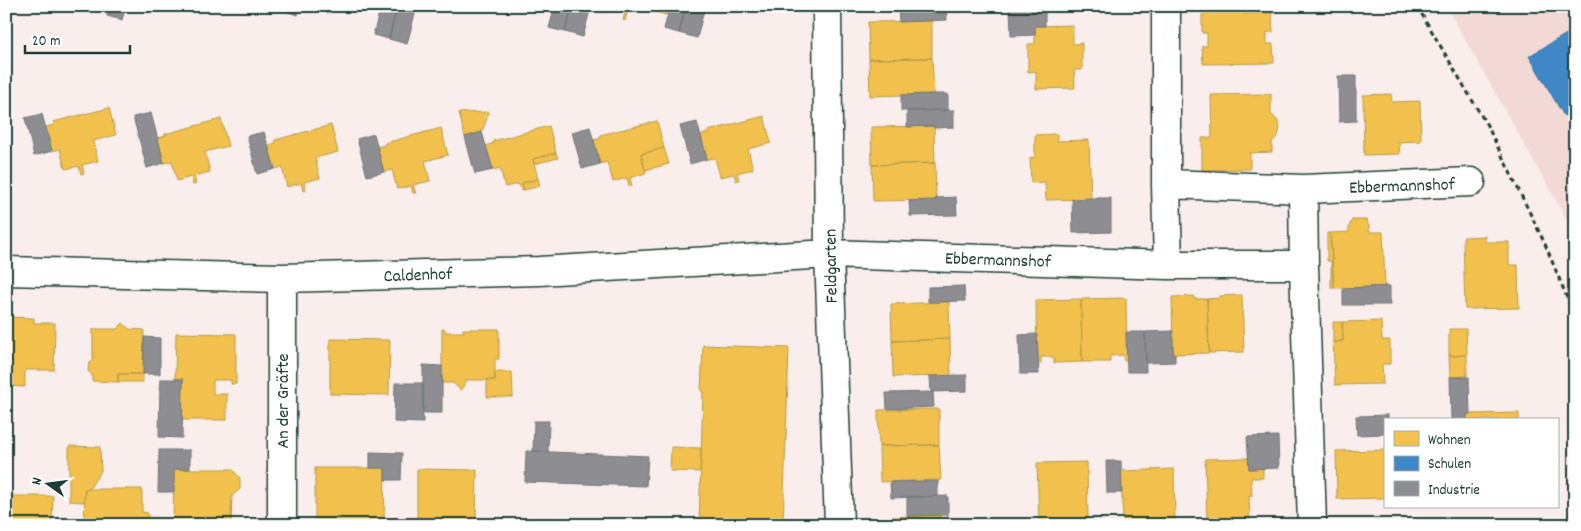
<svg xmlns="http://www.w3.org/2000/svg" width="1581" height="531" font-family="Dekko,sans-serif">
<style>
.built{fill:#f2d9d5}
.homes{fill:#f2c14e;stroke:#b39946}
.schools{fill:#3f88c5;stroke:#35729a}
.industry{fill:#8d8d92;stroke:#6c7576}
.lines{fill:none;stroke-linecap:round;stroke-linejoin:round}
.minor-casing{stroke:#1f3d34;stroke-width:31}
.path{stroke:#1f3d34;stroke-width:3;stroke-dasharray:5 4;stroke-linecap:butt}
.minor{stroke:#fff;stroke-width:28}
.labels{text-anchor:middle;stroke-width:5;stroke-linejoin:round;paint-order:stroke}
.street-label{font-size:18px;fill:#1f3d34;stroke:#fff}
</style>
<rect width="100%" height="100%" fill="#f9eeec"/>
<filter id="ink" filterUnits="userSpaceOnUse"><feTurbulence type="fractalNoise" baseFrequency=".02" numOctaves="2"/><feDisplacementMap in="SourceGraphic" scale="10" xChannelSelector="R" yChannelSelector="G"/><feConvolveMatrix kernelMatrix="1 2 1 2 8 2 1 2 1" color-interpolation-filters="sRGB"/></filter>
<g filter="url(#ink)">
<path class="built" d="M1446,6h129v228z"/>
<path class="homes" d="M357,6h12l9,2 -1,4z
M369,6h12l-1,6h-3l1,-4z
M627,6h2l-4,15 -2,-1z
M634,6h16l16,5v4z
M650,6h20l-3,9 -1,-4z
M1244,8v6l28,-1 1,19h-6v12h6l1,19 -71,1 -1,-18h5v-13h-5v-18h1v-6z
M932,21v37l-63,1 -1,-37z
M1073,25v19l9,-1v27h-8l1,18 -39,1v-18l-8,1v-28h7v-18z
M932,58l2,36 -64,2 -1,-37z
M1271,94v20l6,6 3,8 -2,8 -6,6v10l-22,1v16l-48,1v-32h10l-1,-43z
M1391,94l1,8 28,-1 1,40 -22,1 1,12 -36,1 -1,-60z
M109,108l7,27 -23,6 5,20 -16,4 2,8 -3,1 -2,-8 -14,3 -5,-20 -8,2 -6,-24 8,-2 -1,-3z
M489,112l-7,20 -17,5 -6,-24z
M764,116l7,27 -23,6 5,20 -16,4 2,7 -3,1 -2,-7 -14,3 -5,-19 -8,1 -6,-24 7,-2v-2z
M221,119l7,27 -23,6 5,20 -16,4 2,8 -3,1 -2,-8 -14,4 -5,-20 -8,2 -6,-25 7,-2v-2z
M657,121l7,27 -23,6 5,19 -16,5 2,8h-3l-2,-8 -14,4 -6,-20 -7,2 -6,-24 7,-2 -1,-3z
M331,125l7,27 -23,6 5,20 -16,4 2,8 -3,1 -2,-8 -14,4 -5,-20 -7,2 -7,-24 8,-2 -1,-3z
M549,126l7,27 -23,6 5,20 -16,4 2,7 -3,1 -2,-7 -14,3 -5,-19 -7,2 -7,-24 8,-3 -1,-2z
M934,126l1,37 -63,2 -1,-38z
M441,128l7,27 -23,6 5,20 -17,4 3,8h-3l-2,-7 -14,3 -5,-19 -8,2 -7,-25 8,-2v-2z
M1057,134v7l32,-1 2,59 -45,1 -1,-18 -14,1 -1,-25 5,-1v-22z
M664,148l5,16 -24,6 -4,-16z
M556,153l2,5 -24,6 -1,-5z
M935,163l1,37 -63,1 -1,-36z
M538,179l2,7 -16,4 -2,-7z
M1352,220h14l3,6v6h14l2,55 -51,1 -4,-55 19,-1v-5z
M1327,233h3l4,55h-3v-27h-4z
M1485,236v6h24v23h9l1,43 -54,1 -2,-72z
M1242,295l2,57 -35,1 -2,-54 13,-1v-2z
M1194,296v3h13l2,54 -36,1 -1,-57z
M1126,298l1,63h-3l-1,-6 -13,1v6h-28l-1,-63z
M1081,299l1,63 -28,1v-6h-13v7l-4,-1 -1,-63z
M949,302l1,37 -58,2 -1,-37z
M6,317l28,1v5h21l-1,47h-29v17l-19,-1z
M1381,321l1,19h8v24h-8l1,20 -48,1 -2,-43 10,-1 -1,-19z
M1333,322h9l1,19 -10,1z
M123,323l6,6 15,1 -1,44h-25v8l-26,-1v-6l-4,-4 1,-7 4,-4v-31h24z
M442,329h3v3h19l-1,-3h36v30h-4v21h-29v3l-6,7 -7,-7h-11z
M1449,329h17l1,26 -18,1z
M176,333l60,1v50h-5v-4h-18v14h14v26h-45l1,-41h-8z
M330,339l60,1 -1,55 -59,-1z
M950,339l1,37 -58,1 -1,-36z
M703,345l86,3 -6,177h-84l4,-133 -2,-1z
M1467,355v21l-17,1 -1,-21z
M495,372h17l1,25h-26v-17h8z
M118,374h25v8h-25z
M939,409v36l-60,1 -1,-36z
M1519,413v7h-52v-6z
M939,445l2,35 -61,2 -1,-36z
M69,446l31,1 1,24 -12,18h-4l-1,13 -15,-1z
M671,447l30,1 -1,24 -30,-1z
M1385,450v48l-48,1 -1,-48z
M1248,458l1,11 14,-1v10h-12l1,18h-3l1,27h-25v2h-3v-2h-15l-2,-64z
M1087,462l1,58 -49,2 -2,-59z
M315,468h70l-1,57h-69z
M174,469h58l8,9v11l-8,7 -1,29h-58z
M417,469l60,1 -1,51h-12v4h-47z
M1174,469l1,53 -52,2 -2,-53z
M85,489h57v23l6,1v12h-64z
M6,496h47l-1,29h-46z
M940,515l1,10h-57v-8z"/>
<path class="schools" d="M1575,29v81l-11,6 -35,-60z"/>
<path class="industry" d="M109,6h17l-4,14 -15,-4z
M283,6h17l-2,9 -16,-5z
M381,6h16l-8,33 -16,-4z
M397,6h20l-10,38 -18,-5z
M555,6h17l-7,26 -16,-4z
M572,6h19l-8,31 -18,-5z
M670,6h16l-7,27 -15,-4z
M686,6h19l-8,32 -18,-5z
M898,6h48l1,14 -48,2z
M1010,6h35v20h-10v9l-24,1z
M1199,6h31v3h-31z
M1338,76h18v45l-17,1z
M934,94h14v16l-47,1v-16z
M954,110v17l-20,1v-2l-27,1v-16z
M151,113l13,50 -17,5 -14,-51z
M42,114l10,37 -18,5 -9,-38z
M697,122l10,37 -17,5 -10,-38z
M590,127l10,37 -18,5 -10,-37z
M264,132l11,37 -18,5 -10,-38z
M482,132l11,38 -18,4 -10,-37z
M374,134l10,38 -17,4 -10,-37z
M956,197l1,18 -47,1 -1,-15 27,-1v-2z
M1091,198h20v34l-38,1 -1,-34z
M964,286l1,15 -37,1v-15z
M1390,286v19h-47v-17z
M1173,331v23h2v8l-29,1 -1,-31z
M1126,332h19l1,40h-19z
M1037,334l2,40h-19l-1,-39z
M144,337l16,1v36h-17z
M423,365l19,1v47h-19z
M967,375v16l-36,1 -1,-16z
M1450,377h19l1,37h-3v6h-16z
M160,379h23l-1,59 -23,-1z
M395,383h28v40l-29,-1z
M933,392l1,15 -47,2 -1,-16z
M1388,415v5h-3v14l-28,1 -1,-19z
M534,421h15l-1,31 -15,-1z
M1278,436l1,32 -30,1 -2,-32z
M159,450h31v19h-16v23h-16z
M526,451l122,5 -2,30 -121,-4z
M370,452l32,1 -1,27h-16v-12h-15z
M1106,461h15l1,32h-15z
M938,481v15l-47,2 -1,-16z
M948,496v19l-41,1v-19z
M539,518l106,4v3h-107z
M464,521h27v4h-27z"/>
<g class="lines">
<defs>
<path id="minor" d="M827,6l2,248 10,271
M1166,6v178
M1303,189l168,-7
M1168,265l-2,-81 137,5 1,76
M6,271l276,7 257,-7 290,-17 339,11h136l8,260
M282,278v247"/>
</defs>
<use href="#minor" class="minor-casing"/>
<path class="path" d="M1417,6l71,121 57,117 25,61 5,33"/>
<use href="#minor" class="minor"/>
</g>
</g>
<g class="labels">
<g class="street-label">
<text transform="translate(1402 185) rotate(-2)" y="6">Ebbermannshof</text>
<text transform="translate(998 259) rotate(2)" y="6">Ebbermannshof</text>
<text transform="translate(830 266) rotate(-91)" y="6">Feldgarten</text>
<text transform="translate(418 274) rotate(-2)" y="6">Caldenhof</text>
<text transform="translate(282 401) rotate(-90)" y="6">An der Gräfte</text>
</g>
</g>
<rect width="1581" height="531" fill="none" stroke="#fff" stroke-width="25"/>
<rect x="12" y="12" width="1556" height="506" fill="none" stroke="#1f3d34" stroke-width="2" filter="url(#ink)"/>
<rect x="1384" y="418" width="175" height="90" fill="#ffffff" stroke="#a5b1ae"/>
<rect x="1394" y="431" width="25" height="15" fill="#f2c14e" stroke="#a5b1ae"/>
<text x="1428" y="444" font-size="15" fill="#1f3d34">Wohnen</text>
<rect x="1394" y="456" width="25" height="15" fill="#3f88c5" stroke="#a5b1ae"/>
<text x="1428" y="468" font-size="15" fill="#1f3d34">Schulen</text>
<rect x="1394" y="481" width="25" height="15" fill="#8d8d92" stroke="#a5b1ae"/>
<text x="1428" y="494" font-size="15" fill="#1f3d34">Industrie</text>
<g transform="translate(48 484) rotate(284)" stroke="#ffffff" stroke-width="4" paint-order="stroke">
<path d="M0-4L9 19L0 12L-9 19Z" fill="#1f3d34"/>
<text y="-8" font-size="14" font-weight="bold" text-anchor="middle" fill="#1f3d34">N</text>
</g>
<path d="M25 45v8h105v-8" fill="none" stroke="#1f3d34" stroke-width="2.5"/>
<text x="32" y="45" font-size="15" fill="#1f3d34" stroke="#ffffff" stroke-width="4" paint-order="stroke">20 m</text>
</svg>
